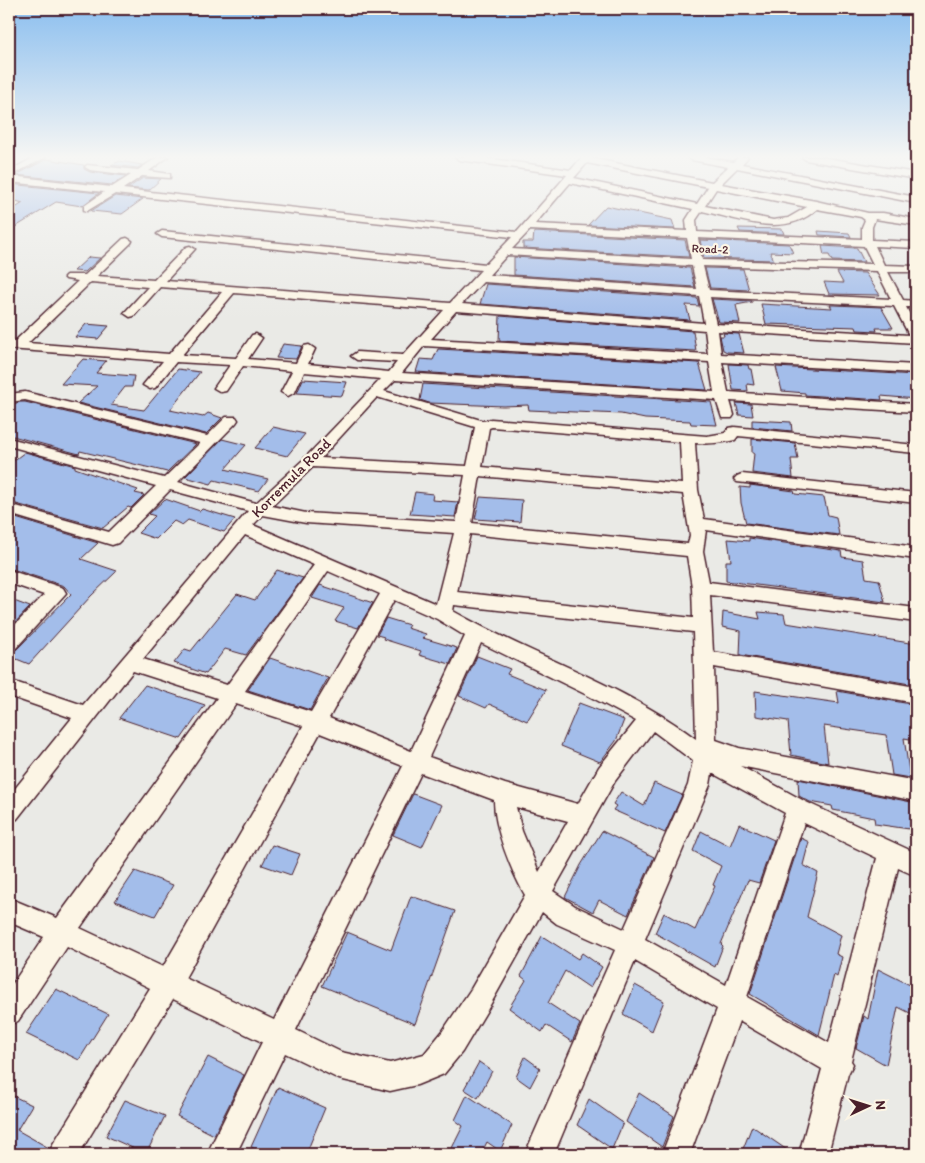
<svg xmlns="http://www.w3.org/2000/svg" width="925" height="1163" font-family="Itim,sans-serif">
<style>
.building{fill:#a3bdea;stroke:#4a1f2b}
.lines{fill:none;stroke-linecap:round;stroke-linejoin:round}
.minor-casing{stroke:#4a1f2b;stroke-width:3}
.minor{fill:#fcf5e5;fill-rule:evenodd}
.labels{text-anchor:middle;stroke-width:4.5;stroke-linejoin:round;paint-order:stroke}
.far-street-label{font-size:12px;fill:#4a1f2b;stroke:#fcf5e5}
.street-label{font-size:15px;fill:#4a1f2b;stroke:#fcf5e5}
</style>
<rect width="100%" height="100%" fill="#eaeae6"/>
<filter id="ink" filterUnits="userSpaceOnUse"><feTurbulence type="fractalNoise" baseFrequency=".02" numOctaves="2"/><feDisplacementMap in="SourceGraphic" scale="10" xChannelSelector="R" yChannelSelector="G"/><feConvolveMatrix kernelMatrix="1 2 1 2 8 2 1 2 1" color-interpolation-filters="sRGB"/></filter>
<g filter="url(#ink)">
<path class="building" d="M47,159l37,6v4l6,3 36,4 -14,9 -96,-10z
M120,161l22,4 -4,3 -27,-3z
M143,178l18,1 -12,11 -21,-2z
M9,184l90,9 -17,13 -26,-4 -47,29v-19l14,-9 -14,-4z
M115,196l28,3 -21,15 -31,-3z
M606,206l66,14 3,9 -87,-4z
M738,228l44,1 2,5 -44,-2z
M818,231l31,2 2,4 -32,-2z
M534,232l151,8 4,17 -166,-9v-6h10z
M700,240l89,4 4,9 -23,-1 4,8 -70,-2z
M822,246l35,2 7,14 -32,-1 -3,-6h-5z
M89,257l11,1 -15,14 -11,-1z
M514,257l176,11 5,19 -181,-12z
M705,268l38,1 6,21 -39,-2z
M837,272l28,1 15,22 -51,-1 -5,-12 19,1z
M486,284l211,14 2,8 -13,-1 4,15 -210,-16z
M712,299l40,2v1l-16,3 4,18 -21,-1z
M761,304l53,3 18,1 -2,-3h4l47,2 12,21h-17l1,3 -20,-1 -1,-3 -90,-3z
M500,316l193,15 3,20 -197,-10z
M86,324l23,2 -11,13 -23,-2z
M723,333l16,1 5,19 -17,-1 -4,-2 -3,-14h4z
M283,344l19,2 -6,13 -20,-1z
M438,349l261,14 8,27 -291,-18 4,-13 13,1z
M83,359l23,2 -10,12 38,3 -2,11h-7l-14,18 33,5 34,-41 22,3 -30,38 33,7 5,-4 14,5 -16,16 -128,-31 19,-17 -36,-2z
M729,364l19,1 1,4h2l3,16 -7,-1 1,7 -15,-1z
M776,367l140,8v24l-35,-3 1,4 -77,-5v-2l-23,-2z
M303,379l44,3 -5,14 -45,-3z
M423,384l288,18 6,23 -26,-1 -1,-3 -45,-2 -24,-5 -92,-4 -1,-5 -25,1 -74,-3 -9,-3z
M20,402h5l171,42 -29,28 -87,-21 -1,3 -70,-19v-30z
M736,403l15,1 2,12 -14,-1z
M752,420l39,2 1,9 -40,-4z
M273,427l32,7 -18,22 -32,-8z
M222,439l24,6 -21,24 43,10 -9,12 -45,-11 -3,4 -26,-7z
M752,439l43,4 3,16h-7l2,19 -41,-5 2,-20h-2z
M25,452l50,14v2l63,22 -3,3 9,2 -13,13 -3,-1 -25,21 -94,-26v-38z
M750,485l44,6 1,3 29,3 4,18 8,2 3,18 -93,-12 -5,-20 -1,-16 10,1z
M415,492l18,2 -1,6 26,2 -3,15 -45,-3z
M480,497l42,3 -2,22 -45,-3z
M165,499l35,12 2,-2 33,10 -11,13 -36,-12 -6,5 -8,-4 -18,18 -18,-6 17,-17 -6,-2z
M9,516l89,27 -17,16 36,12 -26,25 -62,68 -20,-8v-4l8,-3 54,-55 -7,-8 -55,-18z
M749,538l92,13 1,6 21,3 3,18 13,2 6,22 -159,-21v-20h5l-3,-22 21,2z
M277,570l26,8 -57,77 -21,-6 -19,25 -32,-11 11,-14 6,2 46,-57 18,6z
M320,585l53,18 -15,25 -23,-7 9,-13 -32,-10z
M14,601l16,6 -21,22v-23z
M723,612l37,7 -2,-7 26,2 2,9 130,21v41l-176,-30 1,-24 -19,-4z
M386,618l23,7 -2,3 19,6 -3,4 34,10 -7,16 -31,-9 2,-4 -38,-12 1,-2 -7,-2z
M477,656l33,13 -3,5 39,16 -19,31 -38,-17 -3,4 -27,-12z
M270,658l58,20 -18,32 -62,-20z
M145,685l60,20 -24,34 -62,-21z
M755,691l84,12 -2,-12 79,14v35l-12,-2 6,40 -18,-3 -6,-40 -62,-9 4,37 -37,-8 -3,-34 -32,-5z
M579,703l45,17 -8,21 -16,21 -39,-16z
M798,779l118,24v27l-41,-6 -1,-6 -41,-8 -1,-4 -22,-4 -11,-6z
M654,783l28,12 -17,38 -52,-23 3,-4 -3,-2 8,-12 23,14z
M413,794l29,11 -20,42 -29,-12z
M739,824l35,16 -15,43 -11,-3 -27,64 2,2 -8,21 -60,-34 9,-20 31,17 20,-44 -2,-1 8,-19 -28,-15 8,-20 29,15z
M602,831l52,26 -26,58 -29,-15 -6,12 -28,-15 16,-32z
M801,838l8,4 -6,23 15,8 -11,44 34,18 -5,19 6,3 -5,20 -3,-2 -15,60 -69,-41z
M272,845l28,9 -9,21 -29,-10z
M135,871l38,14 -18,31 -40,-15z
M411,896l44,15 -40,113 -93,-38 25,-54 44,18z
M542,936l36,23 4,-6 20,14 -12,21 -25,-17 -17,32 32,21 -8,18 -26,-17 -4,7 -33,-24 17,-28 -5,-4z
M878,969l38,19v28l-18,-9 -12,58 -30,-17 8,-32 4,3z
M635,985l29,16 -12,30 -29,-17z
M56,989l52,25 -29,46 -53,-26z
M208,1057l36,18 -30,60 -37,-19z
M525,1057l15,11 -10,19 -14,-10z
M479,1062l13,9 -14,27 -14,-9z
M278,1087l47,21 -19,46h-39l-16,-7z
M639,1093l35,23 -12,31 -36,-25z
M9,1094l23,11 -15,25 32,18 -2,6h-38z
M467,1095l45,30 -12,26 -13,-9 -6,12h-32l14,-28 -8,-6z
M589,1099l34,24 -11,26 -35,-24z
M125,1100l40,16 -19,38 -40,-18z
M752,1126l41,28h-52z"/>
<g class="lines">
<defs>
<path id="minor" d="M35,157h11l-36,19 102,11 19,-12 -41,-5 -5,-3 2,-2 51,5 20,-13h10l-19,14 21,3v4l-28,-2 -19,13 394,43 50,-57 -108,-15 -4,-3h23l93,13 11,-13h9l-1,1 122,24 16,-15 -36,-7 -4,-3h18l27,5 6,-5h9l-6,7 174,33v6l-179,-35 -16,16 95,17 52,12h15l33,6v6l-41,-6 -3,8v13l44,2v6l-41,-2 9,19 32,1v6h-28l15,28 13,1v6h-10l10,19v17l-198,-12 3,23 195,11v8l-194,-11 6,30 188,12v8l-186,-11 4,14 -2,3h-10l-6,-18 -321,-20 -11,11 100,30 7,-2 216,17 18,-3 4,-5 5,-1 182,18v8l-178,-17 -3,4c-13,3 -27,4 -40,3l3,47 6,29 212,28v12l-210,-29 -3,21 6,31 207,26v14l-206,-27 3,57 203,35v16l-202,-36 2,73 23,8 177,33v20l-176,-35 66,36 110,51v23l-18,-8 -47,193 2,3 -5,10 -20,80h-29l23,-85 -83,-48 -49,133h-28l55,-145 -82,-48 -81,193h-29l90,-204 -58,-26 -15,-12 -53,95 -27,45 -18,22 -27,11 -27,6 -51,-12 -54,-26 -49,101h-29l55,-112 -89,-43 -94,155h-30l4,-10 97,-156 -83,-41 -49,74 -9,4v-36l35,-52 -35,-15v-24l48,20 160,-220 -84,-27 -116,148 -8,3v-26l63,-78 -63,-22v-16l74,25 165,-194 -78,-21 -52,53 -6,2 -103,-31v-10l100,28 47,-46 -147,-40v-8l155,40 36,-35 -175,-43 -16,2v-8l16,-2 182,44 19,-19h10l2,3 -2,3 -58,59 78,21 48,-44 77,-80 -77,-7 -9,20 -7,4 -7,-4 11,-21 -49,-5 -17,25 -5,1 -7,-4 16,-23 -54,-3 -21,26 -5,1 -7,-4 20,-24 -154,-12v-8l5,1 64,-61 -12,-2 -2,-2 2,-2h19l38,-36 4,-1 5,3 -1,2 -34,33 57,4 32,-33 4,-1 5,3 -29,32 284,22 31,-33 -319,-33 -5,-3 5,-3 324,33 26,-27 -397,-43 -28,17 -3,-1v-4l20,-14 -95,-10v-11zM587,163l121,24 -11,17 -123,-26zM570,183l123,26 -7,11 1,11 -152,-7zM716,189l91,18 -19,11 -15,2 -68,-14zM817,209l44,8 4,3 -3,7v12l-165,-7 -1,-12 6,-9c38,8 82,28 115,-2zM530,230l157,8 4,21 -179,-10zM698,238l166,8 9,18 -171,-4zM507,255l185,11 5,23 -208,-14zM703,266l174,5 14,28 -182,-9zM91,282l57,5 -24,26 6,4 4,-1 26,-29 62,5 -53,62 -141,-11zM483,282l216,14 5,27 -242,-19zM234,293l210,17 -41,45 -46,-3 -6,4 6,4 40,2 -8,10 -81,-8 7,-15 -6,-4 -5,1 -8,17 -48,-4 14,-21 -6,-4 -4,1 -16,23 -54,-3zM710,297l184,9 15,29 -193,-11zM456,311l249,19 3,24 -277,-15zM424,346l285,16 5,30 -312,-19zM377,397l98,30 -8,39 -146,-8zM492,427l188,15 2,42 -200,-17 7,-39zM313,467l152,8 -9,47 -150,-9 -34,-7zM480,476l203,18 7,41 -2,9 -216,-21zM263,515l43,8 148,10 -18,71 -183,-79zM470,534l217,22 5,31 1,31 -236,-26zM245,535l69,30 -87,120 -84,-26zM328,571l52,23 -69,118 -66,-21zM394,600l43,19 28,17 -54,115 -82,-33zM454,605l239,27 3,107c-73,-55 -164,-83 -243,-128zM481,643l106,52 49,26 -37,46 -21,37 -73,-20 -76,-27zM236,704l67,22 -140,241 -83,-39zM653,731l40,30 -5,24 -64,144 -49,-23 -22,-15 62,-110zM320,733l83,33 -129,254 -89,-42zM421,773l73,27c0,28 17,71 31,95l-54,94 -29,43 -18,22 -34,9 -49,-11 -45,-22zM712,773l73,40 -59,172 -81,-46 65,-154zM516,807l52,14 -29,51 -17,-41zM804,823l73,35 -48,185 -82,-46z
M802,157h19l95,16v6l-110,-19z
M742,474l174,19v10l-179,-21 -3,-3 3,-3z
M9,570l54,18 3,5 -50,55 -7,2v-19l35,-36 -35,-12z"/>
</defs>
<use href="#minor" class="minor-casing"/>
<use href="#minor" class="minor"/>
</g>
</g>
<linearGradient id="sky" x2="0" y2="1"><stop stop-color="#8abeef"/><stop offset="0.49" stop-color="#f6f6f4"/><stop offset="1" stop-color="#f6f6f4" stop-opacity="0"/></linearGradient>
<rect width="925" height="320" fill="url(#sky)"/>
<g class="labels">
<g class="far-street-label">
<text transform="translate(710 249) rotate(2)" y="4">Road-2</text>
</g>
<g class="street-label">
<text transform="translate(291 478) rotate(-45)" y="5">Korremula Road</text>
</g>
</g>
<rect width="925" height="1163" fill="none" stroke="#fcf5e5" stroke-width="30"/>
<rect x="15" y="15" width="895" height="1133" fill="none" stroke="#4a1f2b" stroke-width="2" filter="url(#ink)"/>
<g transform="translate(868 1106) rotate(86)" stroke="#fcf5e5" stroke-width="4" paint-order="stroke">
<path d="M0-4L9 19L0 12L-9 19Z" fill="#4a1f2b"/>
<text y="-8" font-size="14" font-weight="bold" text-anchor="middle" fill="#4a1f2b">N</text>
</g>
</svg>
